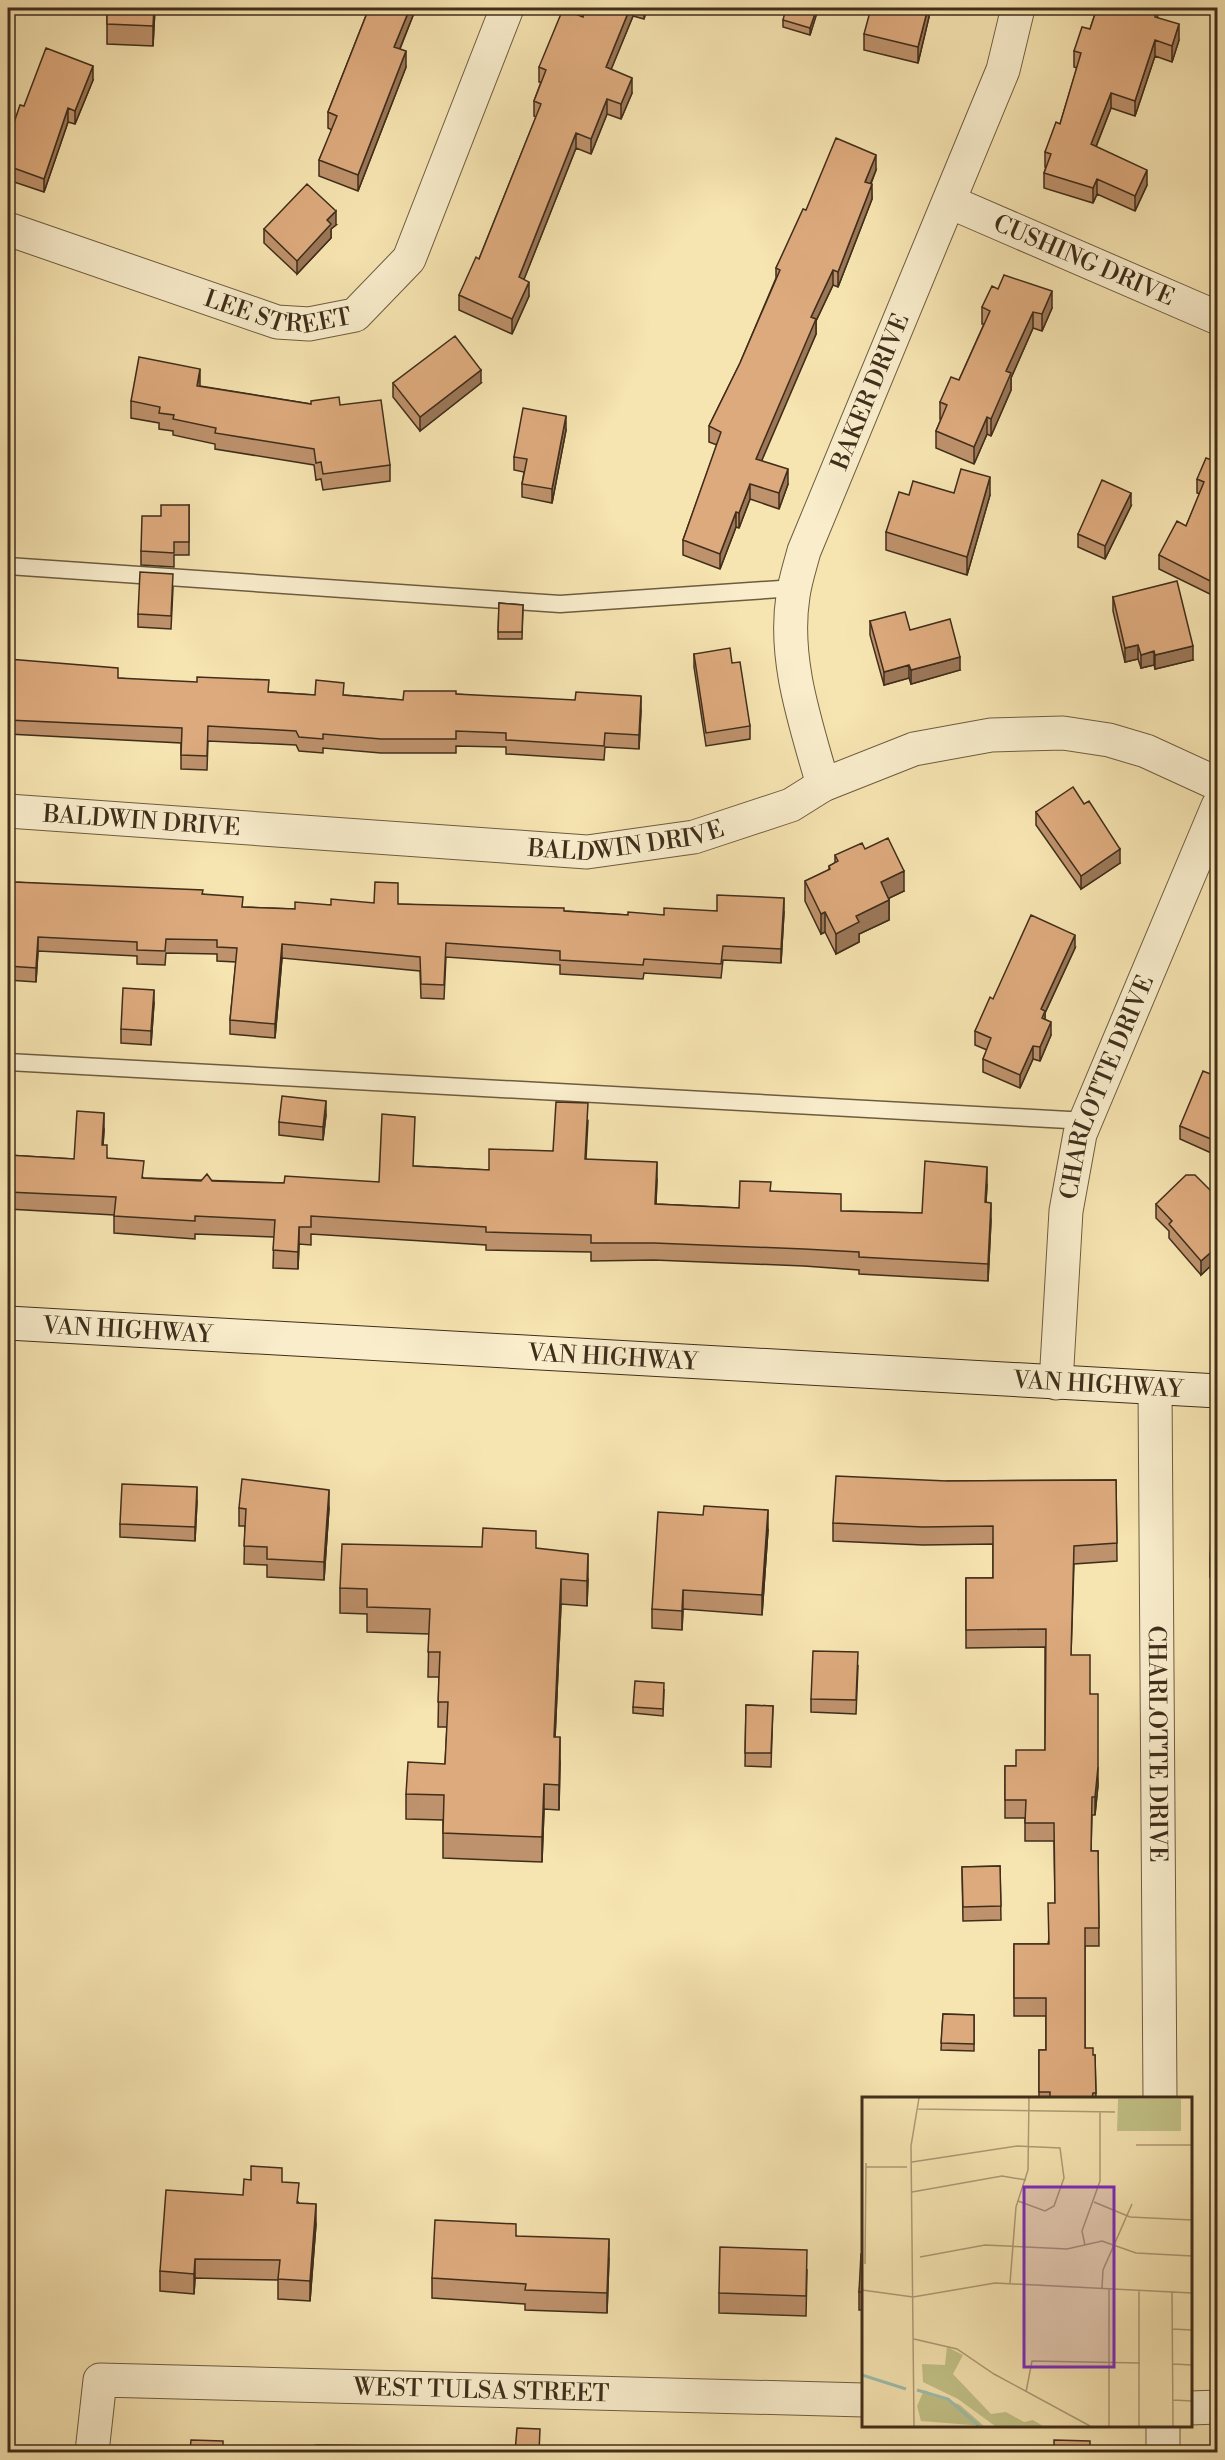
<svg xmlns="http://www.w3.org/2000/svg" width="1225" height="2460" font-family="'Libre Bodoni',serif">
<style>
.lines{fill:none;stroke-linecap:round;stroke-linejoin:round}
.lane-casing{stroke:#6e5c40;stroke-width:19}
.street-casing{stroke:#6e5c40;stroke-width:35}
.secondary-casing{stroke:#402e1b;stroke-width:35}
.lane{stroke:#f9edcc;stroke-width:16}
.street{stroke:#f9edcc;stroke-width:33}
.secondary{stroke:#f9edcc;stroke-width:33}
.wall{fill:#be926c;stroke:#402e1b;stroke-width:1.5}
.shaded-wall{fill:#9b7758;stroke:#402e1b;stroke-width:1.5}
.building{fill:#ddaa7d;stroke:#402e1b;stroke-width:1.5}
.labels{text-anchor:middle;stroke-width:5;stroke-linejoin:round;paint-order:stroke}
.street-label{font-size:24px;fill:#402e1b;stroke:#f9edcc}
.inset-river{fill:none;stroke:#9dbeb0;stroke-width:3}
.inset-road{fill:none;stroke:#ad9b75;stroke-width:1.5}
.view{fill:#7b2cbf;fill-opacity:0.15;stroke:#7b2cbf;stroke-width:3}
.inset-edge{fill:none;stroke:#402e1b;stroke-width:3}
</style>
<rect width="100%" height="100%" fill="#f6e4b1"/>
<filter id="stains"><feTurbulence type="fractalNoise" baseFrequency=".00333" numOctaves="4"/><feColorMatrix values="0 0 0 0 .2 0 0 0 0 .09 0 0 0 0 .02 0 0 0 .5 -.17"/></filter>
<radialGradient id="worn" r=".72"><stop offset=".6" stop-color="#630" stop-opacity="0"/><stop offset="1" stop-color="#630" stop-opacity=".3"/></radialGradient>
<g class="lines">
<defs>
<path id="lane" d="M8,566l552,38 235,-16
M8,1062l1079,59"/>
<g id="street">
<path id="s1" d="M950,202l268,116"/>
<path id="s2" d="M8,229l269,93 32,2 46,-9 54,-56 98,-251"/>
<path id="s3" d="M823,785c-17,-61 -40,-125 -30,-189 2,-15 7,-30 11,-45l199,-481 15,-62"/>
<path id="s4" d="M8,811l579,41 107,-15 97,-32 32,-20 91,-36 77,-14 72,-2 46,7 37,11 72,33"/>
<path id="s5" d="M1056,1383l10,-172 14,-77 138,-328"/>
<path id="s6" d="M1155,1388l5,710"/>
<path d="M1190,2408l28,-1"/>
<path d="M1163,2426v26"/>
<path id="s7" d="M92,2452l8,-72 764,20"/>
</g>
<g id="secondary">
<path id="s8" d="M8,1323l1210,68"/>
</g>
</defs>
<use href="#lane" class="lane-casing"/>
<use href="#street" class="street-casing"/>
<use href="#secondary" class="secondary-casing"/>
<use href="#lane" class="lane"/>
<use href="#street" class="street"/>
<use href="#secondary" class="secondary"/>
</g>
<path class="wall" d="M107,8h48l-2,38 -46,-2z
M369,8h47l-16,41 6,18 -48,124 -39,-15v-16l13,-30 -4,-2v-16z
M586,8h61l-3,11 -11,-3 -22,53 21,24 -11,26 -14,-5 -16,40 -15,-6 -52,131 5,17 -17,38 -53,-24v-15l20,-36 57,-142 -2,-1v-15l7,-19h-2v-15l44,-50z
M818,8l-8,27 -27,-8v-7z
M929,8v9l-11,46 -54,-13v-16z
M1097,8h62l-2,9 22,23 -7,22 -17,-6 -20,60 -24,-8 -15,39 51,38 -12,26 -38,-17 -4,9 -49,-15v-15l2,-6h-1v-15l15,-28 17,-56 -3,-1v-16l16,-22z
M93,80l-18,44 -7,-2 -24,70 -36,-12v-40l16,-34z
M876,170l-5,14 1,15 -34,88 -5,-2 -17,36v13l-55,126 27,24 -9,25 -29,-10 -11,29 -3,-1 -16,42 -37,-14v-15l34,-95 -8,-3v-16l31,-63 36,-85v-10l30,-58z
M336,225l-5,4v9l-34,36 -33,-31v-14z
M998,289l54,19 -10,23 -9,-3 -22,50v12l-20,46 -4,-2 -13,30 -38,-16v-17l5,-12h-1v-17l19,-22 25,-56h-2v-17z
M393,383h88l-61,48 -27,-34z
M200,386l111,18 29,1 50,60v16l-67,9 -2,-11 -5,1 -2,-15 -99,-16v-5l-42,-9v-4l-14,-2v-6l-28,-5v-17z
M566,430l-14,73 -30,-6v-13l2,-12 -10,-2v-13z
M1218,462v136l-59,-29v-14l27,-29 14,-32 -3,-1v-14z
M8,490l6,14 -2,39h-4z
M909,495h81l-23,80 -81,-25v-18z
M189,505v50h-15v12l-33,-2v-14l20,-35z
M1131,506l-26,53 -27,-12v-13z
M173,588l-2,41 -33,-2v-13z
M1113,597l80,63 -38,9 -1,-4 -13,3 -3,-9 -13,3 -12,-51z
M499,603l24,2 -1,34h-24z
M870,621l40,9 50,40 -49,14 -2,-6 -25,7 -14,-50z
M694,654l38,9 18,63v13l-44,7 -12,-79z
M8,659l110,19 151,14 46,3h29l59,5 53,-6 185,16 -2,39 -34,-2 -1,13 -98,-6v-7l-50,-1v7h-75l-58,-5v5l-24,-2 -3,-6 -88,-4 -1,29 -26,-1v-26l-173,-9z
M1036,812l84,51 -39,26 -45,-64z
M865,849l39,42 -15,7v22l-30,14v8l-23,12 -11,-22 -4,2 -16,-33v-20l24,-11v-4l6,-3v-8z
M8,879l6,3 189,12 40,13 52,2 36,-4 43,-2 190,8 64,4h36l53,-4 67,1 -3,51 -58,-3 -2,18 -77,-5 -1,6 -83,-5v-9l-114,-8 -2,42 -23,-1 -1,-27 -138,-13 -7,80 -45,-4v-14l6,-58 -19,-1v-7l-51,-1 -1,12 -28,-1v-8l-99,-5 -2,31 -28,-2z
M1075,948l-30,65v6l6,16 -11,26 -7,-2 -13,29 -37,-16v-13l4,-9 -12,-5v-14l18,-32z
M154,1003l-3,42 -30,-2v-14z
M1218,1066v90l-38,-17v-13l33,-51z
M326,1115l-3,25 -44,-5v-13z
M588,1121l-2,38 71,20 -1,25 83,4 32,-17 70,20 81,2 65,-28 -1,17 5,18 -3,61 -129,-7v-4l-55,-4 -150,-6 -63,1v-9l-105,-2v-5l-175,-11v11l-12,-1 -1,25 -25,-1 1,-31 -79,-3v5l-81,-6v-18l-106,-6v-54l66,4 30,-29 -1,15 4,13 37,20 140,5 95,-1 35,-16 75,4 64,-19z
M1218,1198v61l-17,16 -32,-37v-7l-13,-13v-14z
M1116,1480l1,81 -43,3 -3,91 19,39 8,91 -3,30h-3l-1,36h7l1,95h-14v102l8,7h2l1,43h-57v-48h7v-34h-32v-72h34l7,-41 -1,-62h-29v-23h-20v-52h11l29,-16v-103l-79,1v-70h27v-34l-70,1 -90,-4v-18l114,-42z
M1218,1488v90l-8,-1v-18z
M197,1501l-2,40 -75,-4v-13z
M239,1508h90l-5,72 -57,-3v-12l-23,-1 1,-38h-6z
M768,1530l-6,85 -79,-6 -1,21 -30,-2v-19z
M536,1548l52,31 -1,27 -26,-2 -6,133 5,25 -1,48 -15,-1 -2,53 -99,-4v-38l-37,-1v-25l39,-30 2,-37h-9l1,-50h-11l1,-43 -62,-2v-18l-27,-1v-25z
M858,1666l-2,48 -45,-2v-13z
M664,1690l-1,26 -30,-3v-6z
M746,1705l27,1 -2,61 -26,-1z
M1000,1866l1,54 -38,1 -1,-54z
M943,2014l31,1v36l-33,-1z
M282,2182l34,42 -6,77 -32,-2v-19l-83,-2 -1,16 -34,-3v-20z
M516,2236l93,22 -2,55 -82,-3v-6l-93,-6v-20z
M864,2254v56h-5v-18z
M807,2270l-1,46 -87,-3v-20z"/>
<path class="shaded-wall" d="M154,8h1l-2,38v-20z
M410,8h6l-22,55v-16z
M630,8h3v8l-27,66v-15z
M644,8h3l-3,11z
M817,8h1v2l-8,25v-7z
M928,8h1v9l-11,46v-16z
M1156,8h3l-4,24v-15z
M1179,24v16l-7,22v-16z
M1155,40v16l-20,60v-15z
M406,51v16l-48,124v-16z
M93,66v14l-18,44v-13z
M632,78v15l-11,26v-15z
M1111,93v15l-20,51v-15z
M607,99v15l-16,40v-15z
M68,108v14l-24,70v-13z
M576,133v15l-57,144v-15z
M876,155v15l-11,27v-15z
M1147,170v15l-12,26v-15z
M1097,179v15l-4,9v-15z
M872,184v15l-34,88v-15z
M336,211v14l-5,4v9l-34,36v-13l30,-41z
M833,270v15l-17,36v13l-60,140v-15l55,-142z
M529,282v14l-17,38v-15z
M1052,291v17l-10,23v-17z
M1033,312v16l-22,50v12l-20,46v-17l15,-48z
M200,369v16l-3,17v-16z
M481,370v13l-61,48v-14z
M566,416v14l-14,73v-14z
M987,417v17l-13,30v-17z
M788,469v15l-9,25v-16z
M990,477v18l-23,80v-18z
M750,484v15l-11,29v-15z
M14,491v13l-2,39v-13z
M1131,493v13l-26,53v-13z
M736,512v15l-16,42v-15z
M1138,645v14l-13,3v-14z
M1193,646v14l-38,9v-14z
M1154,651v14l-13,3v-13z
M960,657v13l-49,14v-14z
M909,665v13l-25,7v-13z
M641,696v14l-2,39v-14z
M1120,849v14l-39,26v-13z
M904,871v20l-23,11v-20z
M784,898v14l-3,51v-14z
M889,900v20l-30,14v8l-23,12v-20l20,-18z
M825,912v20l-4,2v-20z
M1075,935v13l-30,65v11l-3,7 -1,-22z
M38,937v14l-2,31v-14z
M282,944v14l-7,80v-14z
M154,990v13l-3,42v-14z
M1051,1022v13l-11,26v-14z
M1033,1046v13l-13,29v-13z
M326,1101v14l-3,25v-13z
M104,1113v17l-2,32v-17z
M657,1162v17l-2,43v-18z
M987,1167v18l-2,35v-18z
M991,1203v17l-3,61v-17z
M299,1227v17l-1,25v-17z
M1218,1246v13l-17,16v-14z
M197,1487v14l-2,40v-14z
M329,1490v18l-5,72v-18z
M768,1510v20l-6,85v-20z
M588,1554v25l-1,27v-25z
M561,1579v25l-7,158v-25z
M683,1590v19l-1,21v-19z
M560,1737v25l-1,48v-25z
M1098,1767v18l-3,30v-18z
M544,1784v25l-2,53v-25z
M316,2204v20l-6,77v-20z
M609,2239v19l-2,55v-20z
M195,2259v19l-1,16v-20z"/>
<path class="building" d="M107,8h47l-1,18 -46,-2z
M369,8h41l-16,39 12,4 -48,124 -39,-15 18,-44 -9,-4z
M586,8h44l-24,59 26,11 -11,26 -14,-5 -16,40 -15,-6 -57,144 10,5 -17,37 -53,-24 17,-38 3,2 62,-155 -7,-3 12,-31 -7,-3 24,-58 20,8z
M786,8h31l-7,20 -27,-8z
M871,8h57l-10,39 -54,-13z
M1097,8h59l-1,9 24,7 -7,22 -17,-6 -20,61 -24,-8 -20,51 56,26 -12,26 -38,-17 -4,9 -49,-15 7,-19 -6,-2 11,-30 4,2 21,-71 -7,-2 8,-24 8,2z
M46,48l47,18 -18,45 -7,-3 -24,71 -36,-13v-26l12,-35 4,1z
M836,138l40,17 -11,27 7,2 -34,88 -5,-2 -22,47 5,2 -60,140 32,10 -9,24 -29,-9 -11,29 -3,-1 -16,42 -37,-14 38,-108 -12,-6 31,-63 40,-93 -4,-2 27,-59 3,1z
M307,184l29,27 -9,9 4,4 -34,37 -33,-32z
M1004,275l48,16 -10,23 -9,-2 -27,59 5,2 -20,46 -4,-2 -13,30 -38,-16 11,-26 -7,-3 11,-25 8,3 31,-69 -8,-4 10,-21 6,3z
M455,336l26,34 -61,47 -27,-34z
M139,357l61,12 -3,17 114,18v-3l28,-4 1,8 41,-5 9,65 -67,9 -2,-12 -5,1 -2,-14 -99,-16 1,-5 -43,-9 1,-4 -15,-2 1,-6 -29,-6z
M523,408l43,8 -14,73 -30,-5 5,-25 -13,-2z
M1206,458l12,4v123l-59,-30 18,-34 9,5 18,-44 -7,-3z
M961,469l29,8 -23,80 -81,-25 13,-40 10,3 4,-14 41,12z
M1102,480l29,13 -26,53 -27,-12z
M8,490l6,1 -2,39 -4,-1z
M161,505h28v37h-15v11l-33,-2 1,-35h19z
M140,572l33,2 -2,42 -33,-2z
M1177,581l16,65 -38,9 -1,-4 -13,4 -3,-10 -13,3 -12,-51z
M499,603l24,2 -1,27h-24z
M905,612l5,18 40,-11 10,38 -49,13 -2,-5 -25,7 -14,-51z
M730,648l2,15 8,-1 10,64 -44,7 -12,-79z
M8,659l110,9v10l79,4v-5l72,3 -1,12 47,3 1,-15 28,3 -1,12 60,5 1,-9h52v3l119,6 1,-8 65,4 -2,39 -34,-2 -1,13 -98,-6v-7l-50,-2v8h-75l-58,-5v5l-24,-2 -3,-6 -88,-5 -1,30 -26,-1 1,-27 -174,-8z
M1073,787l11,17 5,-3 31,48 -39,27 -45,-64z
M888,838l16,33 -23,11 8,18 -33,16 3,6 -23,12 -11,-22 -4,2 -16,-33 25,-12 -1,-3 9,-5 -3,-6 27,-12 3,6z
M8,879h6v3l189,8 -1,4 41,3 -1,10 53,2v-7l36,3v-6l43,4 1,-21 23,1v21l166,4v3l64,4v-3l36,3v-7l53,3v-16l67,3 -3,51 -58,-3 -2,18 -77,-5 -1,6 -83,-5v-9l-114,-8 -2,42 -23,-1 -1,-27 -138,-13 -7,80 -45,-4 7,-72 -20,-1v-7l-51,-1 -1,12 -28,-1v-8l-99,-5 -2,31 -28,-2z
M1031,915l44,20 -34,74 4,2 -3,7 9,4 -11,25 -7,-1 -13,29 -37,-16 8,-21 -16,-7 15,-34 3,2z
M123,988l31,2 -3,41 -30,-2z
M1218,1066v76l-38,-16 23,-55 10,4z
M282,1096l44,5 -3,26 -44,-5z
M556,1102l32,1 -3,56 72,3 -2,42 84,4 1,-27 31,1 -1,9 71,3v17l81,2 3,-52 62,6 -2,35 6,1 -3,61 -129,-7v-5l-55,-3 -150,-6h-63v-8l-105,-3v-5l-175,-11v11h-12l-1,25 -25,-2 2,-30 -80,-4v5l-81,-5 2,-19 -108,-5v-37l66,4 3,-48 27,2 -2,32h5v13l37,3 -2,17 59,3 6,-7 5,7 72,2 1,-7 94,6 3,-68 33,3 -2,49 76,4v-21l64,2z
M1186,1175h9l23,23v48l-17,15 -32,-37 3,-3 -16,-17z
M836,1476l111,5 169,-1 1,63 -43,3 -3,109h19v39h8v73l-3,30h-3l-1,54h7l1,77h-14v120h8v7h2l1,38h-3l-1,5h-42v-6h-11v-42h7v-52h-32v-54h35l-1,-41h7l-1,-80h-29l1,-23h-21v-34h11v-16h29l1,-121 -80,1v-52h27v-52l-70,1 -90,-4z
M242,1479l87,11 -5,72 -57,-3v-12l-23,-1 2,-37 -7,-1z
M122,1484l75,3 -2,40 -75,-3z
M1213,1488h5v71h-8z
M704,1506l64,4 -6,85 -79,-5 -1,21 -30,-2 6,-97 45,3z
M483,1528l53,3v17l52,6 -1,27 -26,-2 -7,158h6l-1,48 -15,-1 -2,53 -99,-4 1,-38 -38,-1 2,-32 37,2 3,-62h-10l2,-50h-12l2,-43 -63,-2v-18l-27,-1 2,-44 140,3z
M813,1651l45,1 -2,48 -45,-1z
M635,1681l29,2 -1,26 -30,-2z
M746,1705l27,1 -2,47h-26z
M1000,1866l1,40 -38,1 -1,-40z
M943,2014l31,1v29l-33,-1z
M251,2166l31,2v14l17,1 -2,20 19,1 -6,77 -32,-2 2,-19 -85,-1 -1,15 -34,-3 6,-81 77,5 1,-16 7,1z
M435,2220l81,4v12l93,3 -2,54 -82,-3 1,-6 -94,-6z
M720,2247l87,3 -1,46 -87,-3z
M861,2254h3v38h-5z
M517,2428l23,1 -1,23h-24z
M191,2440l32,1v9l34,2h-99v-3l32,1z
M1054,2440l36,1v11h-36z
M316,2445l69,1v6h-69z
M439,2451l16,1h-16z"/>
<g class="labels">
<g class="street-label">
<text dy="8" stroke="none"><textPath href="#s1" startOffset="146">CUSHING DRIVE</textPath></text>
<text dy="8" stroke="none"><textPath href="#s2" startOffset="284">LEE STREET</textPath></text>
<text dy="8" stroke="none"><textPath href="#s3" startOffset="412">BAKER DRIVE</textPath></text>
<text dy="8" stroke="none"><textPath href="#s4" startOffset="134">BALDWIN DRIVE</textPath></text>
<text dy="8" stroke="none"><textPath href="#s4" startOffset="620">BALDWIN DRIVE</textPath></text>
<text dy="8" stroke="none"><textPath href="#s5" startOffset="303">CHARLOTTE DRIVE</textPath></text>
<text dy="8" stroke="none"><textPath href="#s8" startOffset="120">VAN HIGHWAY</textPath></text>
<text dy="8" stroke="none"><textPath href="#s8" startOffset="606">VAN HIGHWAY</textPath></text>
<text dy="8" stroke="none"><textPath href="#s8" startOffset="1092">VAN HIGHWAY</textPath></text>
<text dy="8" stroke="none"><textPath href="#s6" startOffset="356">CHARLOTTE DRIVE</textPath></text>
<text dy="8" stroke="none"><textPath href="#s7" startOffset="454">WEST TULSA STREET</textPath></text>
</g>
</g>
<g transform="translate(862 2097)">
<rect width="330" height="330" fill="#f6e4b1"/>
<path d="M85,250l16,8 -10,19 38,40 15,-2 18,10 9,-2 10,6h-48l-37,-27 -35,-17 -1,-18 23,1zM62,293l36,15 24,21 -63,-5 -4,-15z" fill="#c2c287"/>
<path d="M256,2h63v32h-64z" fill="#c2c287"/>
<path class="inset-river" d="M0,278l44,14M55,293l31,9 31,27"/>
<path class="inset-road" d="M56,12l197,3M274,48h56M50,65l105,-16 43,2 4,30 -10,28 -9,5 -27,-10M4,70h41M50,95l90,-16 24,4M232,105l36,15 62,3M223,148l-3,-14 18,-50v-69M58,160l65,-12 82,4 35,-8 34,12 56,3M3,167l1,-101M148,186l6,-76 12,-37 1,-72M240,191l1,-18 29,-66M0,193l51,7 82,-14 197,10M277,193v136M310,195l1,134M310,232l20,1M52,242l43,10 37,25 96,52M311,267l19,1M164,295l6,-31 108,2M311,303l19,1M52,329l-3,-280 8,-48M247,329v-137"/>
<path class="view" d="M162,90h90v180h-90z"/>
<rect width="330" height="330" class="inset-edge"/>
</g>
<rect width="1225" height="2460" fill="none" stroke="#f6e4b1" stroke-width="30"/>
<rect x="9" y="9" width="1207" height="2442" fill="none" stroke="#402e1b" stroke-width="3"/>
<rect x="15" y="15" width="1195" height="2430" fill="none" stroke="#402e1b" stroke-width="1.5"/>
<rect width="100%" height="100%" filter="url(#stains)"/>
<rect width="100%" height="100%" fill="url(#worn)"/>
</svg>
